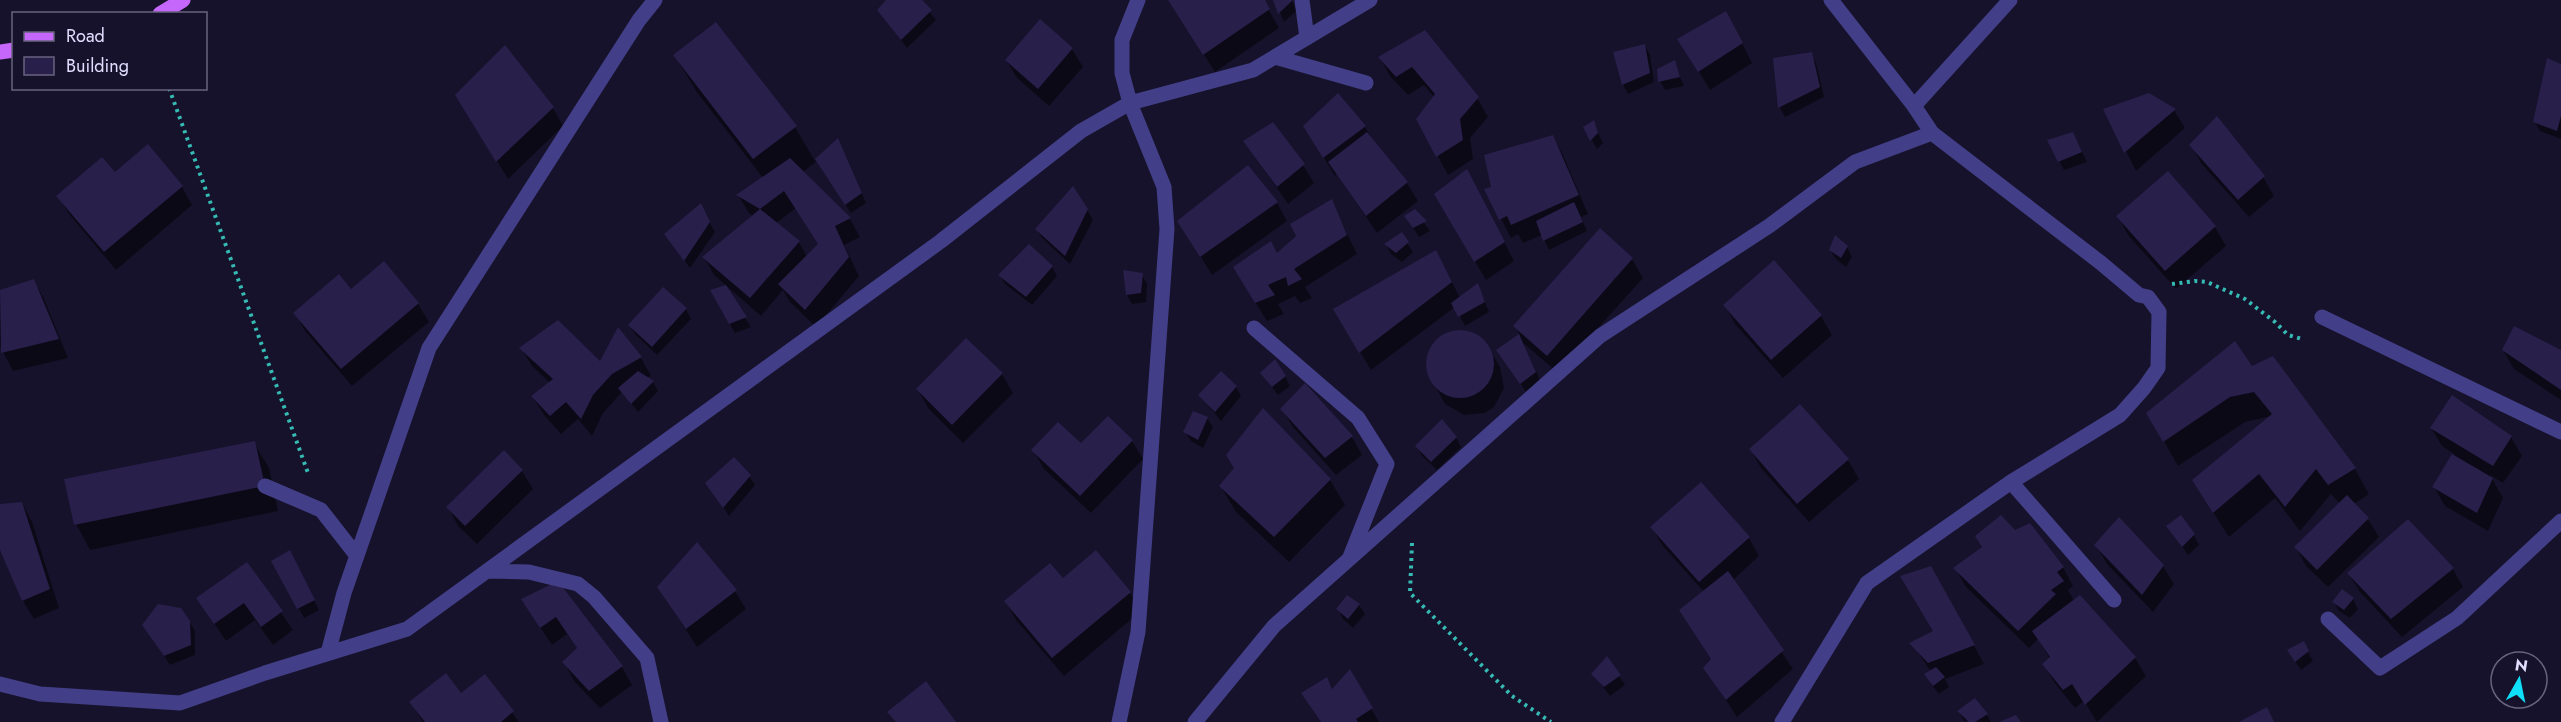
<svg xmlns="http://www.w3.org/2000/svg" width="2561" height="722" font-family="Jost,sans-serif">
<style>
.shadow{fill:#0007;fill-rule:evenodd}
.building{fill:#281f4b}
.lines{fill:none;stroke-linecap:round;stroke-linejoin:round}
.path{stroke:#35bab4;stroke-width:4;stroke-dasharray:3 4.5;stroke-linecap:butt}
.minor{stroke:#423f88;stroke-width:15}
.major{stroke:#c567fb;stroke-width:15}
</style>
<rect width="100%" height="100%" fill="#17122b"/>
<path class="shadow" d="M888,0h32l16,20 -29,28 -22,-29z
M1169,0h94l16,28 -64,44z
M1275,0h17l4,11 -12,11z
M1736,31l16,32 -42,27 -31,-51z
M1425,32l52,66 11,19 -18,21 3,21 -25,16 -30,-56 16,-22 -10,-12 -16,10 -18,-19 -10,-18z
M1645,46l5,9 4,27 -26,12 -5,-9 -8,-32z
M1072,49l11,18 -34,39 -32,-28 -11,-18z
M1811,53l5,10 8,34 -39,20 -5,-9 -5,-48z
M675,56l120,71 20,34 23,-20 5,8 23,54 -15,10 -34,-52 -14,11 47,47 10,18 -16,8 15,31 -43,51 -26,-25 -7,-12 -22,26 -47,-41 -10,-18 49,-41 -4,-3 -11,-18 25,-17 -67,-87zM796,208l23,37 -12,12 -8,-15 -24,-18z
M1674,62l10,24 -19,4 -5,-9z
M2561,65v74l-21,-8 -5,-9z
M1338,95l27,32 11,19 31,37 11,18 -41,32 -40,-59 -2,2 -30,-50z
M553,108l10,18 -55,53 -40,-65z
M2105,110h69l11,18 -49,43z
M1593,122l10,21 -6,6 -12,-21z
M2073,134l14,28 -23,8 -5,-9z
M1553,137l10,18 25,59 -7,3 6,14 -38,19 -7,-15 -19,8 -5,-9 -7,4 -25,-48 6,-1z
M1245,142l58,23 11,18 -26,21z
M2191,145l72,32 11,19 -25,21 -48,-54z
M2167,173l48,54 11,19 -50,43 -48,-54 -10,-19z
M115,175l67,12 10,18 -76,65 -47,-56 -11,-18z
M1477,189l37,72 -28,19 -50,-85z
M1331,201l26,53 -52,33 7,11 -12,5 -5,-7 -17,8 6,10 -17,7 -22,-35z
M1277,203l10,18 -75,54 -22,-36z
M700,206l15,26 -25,36 -18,-24z
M1087,210l6,10 -23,44 -28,-26 -5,-9z
M1415,211l15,20 -11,6 -8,-12z
M1600,231l32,28 11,19 -85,95 -35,-30 18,39 -15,10 -28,-42 22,-15 -5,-9z
M1401,234l12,18 -11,10 -11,-8 -5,-9z
M1847,247l5,10 -6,10 -10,-8 -6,-9z
M1774,262l47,54 11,19 -49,43 -48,-54 -10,-19z
M1052,267l5,9 -25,29 -27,-21 -5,-9z
M1446,270l14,28 18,-13 11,27 -24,14 -10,-19 -84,63 -36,-60z
M1142,275l5,9 -1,18 -14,2 -5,-9z
M34,281l10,18 24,59 -55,13 -13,-25v-54z
M725,287l20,31 6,9 -16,6 -23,-42z
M663,289l23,20 5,10 -34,36 -22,-21 -6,-9z
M418,304l11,18 -77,64 -47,-55 -10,-18z
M618,329l23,29 10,18 -4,2 6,4 5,9 -20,21 -16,-20 -19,21 -11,23 -14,-17 -17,15 -17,-19 -11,-18 17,-14 -18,-17 -11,-18 79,15z
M1451,332l22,1 16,15 11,19 4,21 -10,19 -9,6 -21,2 -19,-11 -16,-29 -1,-21 5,-10z
M966,340l36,34 11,19 -50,50 -35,-35 -10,-18z
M2503,350l58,1v49l-47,-31z
M2272,358l83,111 14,25 -15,10 14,15 11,18 -51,50 -22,-21 -10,-18 44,-44 -9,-10 -31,37 -25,-33 -46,39 -20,-31 63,-90 -27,6 -67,44 -30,-53z
M1262,374l23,2 5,10 -12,9z
M1236,387l5,9 -20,25 -21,-26z
M1800,406l48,54 11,19 -50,43 -48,-54 -10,-18z
M1282,409l70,28 10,18 -26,20 -43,-48z
M1263,410l67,70 15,25 -56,57 -53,-50 -15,-25 15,-18z
M1207,418l6,9 -10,21 -12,-7 -6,-9z
M2431,428l80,9 11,19 -19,27 -13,-8 13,23 -15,33 -43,-25 -11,-19 20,-33 -12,-8z
M1456,437l5,10 -24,23 -15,-14 -5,-10z
M1132,441l11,18 -52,54 -47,-44 -11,-19z
M254,443l15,25 9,43 -188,39 -14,-26z
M522,471l11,18 -56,55 -19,-18 -10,-19z
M749,476l6,9 -26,31 -22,-33z
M1701,484l48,54 10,18 -26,24 60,89 -56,48 -32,-49 7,-8 -20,-31 12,-37 -42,-47 -10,-18z
M22,503l10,19 27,86 -25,11 -11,-18 -23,-55v-41z
M2168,527l26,8 5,10 -11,10z
M2015,532l48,35 10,19 -5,4 6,11 61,57 11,18 -49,46 -13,-21 -9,7 -21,-26 -10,-18 6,-5 -12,-20 -9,9 -63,-61 -11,-19z
M2096,545l67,21 11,18 -21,28 -46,-48z
M273,561h22l24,49 -15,8z
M247,564l46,66 -20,15 -18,-25 -29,21 -28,-42z
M1931,568l53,96 -39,15 4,8 -10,7 -8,-10v-12l-19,-29 23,-11z
M2453,569l10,18 -61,50 -42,-45 -11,-18z
M1063,580l67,13 11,18 -77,65 -48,-56 -10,-19z
M558,583l64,84 10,18 -32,23 -26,-27 -10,-19 14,-13 -11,-15 -15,11 -18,-27z
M659,588l76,3 11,18 -49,38z
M2342,591l11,8 5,10 -8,9 -11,-7 -5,-9z
M1359,605l6,9 -12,14 -10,-9 -5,-10z
M189,621l6,10v24l-25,10 -20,-31z
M2303,643l10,18 -12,9 -7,-10z
M1349,671l30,51h-58l-7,-10 -11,-19 24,-14 6,11z
M1593,674l26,2 6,9 -15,11z
M485,676l34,46h-96l-12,-19 50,-8z
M1975,700l12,15 4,7 -27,-1 -5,-9z"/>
<path class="building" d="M886,0h36l10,10 -31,30 -24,-30z
M1168,0h97l5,9 -67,46z
M1273,0h20l-15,14z
M1726,11l17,32 -45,29 -21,-33z
M1040,19l33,29 -35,41 -33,-29z
M716,22l81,104 -44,33 -80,-104z
M1425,30l54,67 -19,22 3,21 -27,17 -20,-38 19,-25 -23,-27 -16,10 -18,-20z
M1645,44l5,29 -28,12 -9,-33z
M505,45l49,62 -58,55 -41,-67z
M1812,52l8,35 -42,21 -5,-50z
M2547,58l14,6v52l-4,15 -24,-9z
M1675,60l5,17 -22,5 -1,-13z
M1338,93l28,33 -43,32 -20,-32z
M2149,93l27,16 -52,44 -21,-44z
M2217,116l48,60 -27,24 -49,-55z
M1594,120l4,13 -8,8 -7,-14z
M1273,122l32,42 -28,23 -34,-46z
M1367,132l41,50 -42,34 -38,-54z
M2073,132l9,20 -24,10 -11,-22z
M1553,135l26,60 -68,30 -4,-9 -8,4 -15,-31 7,-2 -7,-32z
M838,138l24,55 -17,12 -30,-46z
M148,144l35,42 -79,66 -48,-56 46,-39 13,15z
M790,158l61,60 -16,8 14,31 -44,53 -27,-26 40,-40 -34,-53 -24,18 -24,-14z
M1248,165l30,37 -78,55 -23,-36z
M1467,169l38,73 -31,20 -40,-68z
M2168,171l48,55 -51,45 -49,-55z
M1073,186l15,23 -23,47 -30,-27z
M1332,199l15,36 -53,34 8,10 -14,7 -2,-9 -18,8 7,10 -20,8 -22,-36 38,-26 6,12 19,-17 -6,-12z
M1574,202l9,20 -40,19 -7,-20z
M701,203l9,19 -26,39 -20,-27z
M760,209l40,32 -50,57 -48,-41z
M1415,209l12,12 -14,7 -9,-12z
M1600,228l33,30 -86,98 -34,-30z
M1402,232l7,10 -13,11 -12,-9z
M1835,235l13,11 -7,12 -12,-8z
M1029,244l24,22 -27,31 -28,-22z
M1436,250l16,32 -93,71 -26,-44z
M1774,260l48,55 -51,45 -48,-55z
M384,261l35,42 -78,66 -48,-56 46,-39 12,15z
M1123,270l20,3 -2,20 -15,2z
M34,279l25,60 -58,14 -1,-63z
M1478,283l7,19 -27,15 -7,-14z
M726,285l21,32 -18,7 -19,-34z
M663,287l24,21 -35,39 -24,-22z
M558,320l42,41 18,-34 24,30 -30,17 -19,21 -12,24 -15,-17 -16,14 -19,-20 22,-17 -34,-31z
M2514,326l47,24v40l-59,-40z
M1426 364a34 34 0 1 1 68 0a34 34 0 1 1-68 0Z
M1519,334l17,38 -16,12 -24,-34z
M966,338l37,35 -51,52 -36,-36z
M2235,341l17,25 21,-10 83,112 -28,17 -12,-16 -31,38 -26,-33 -46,39 -21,-33 80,-66 -18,-22 -24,5 -67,45 -17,-29z
M1275,359l11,17 -14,11 -12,-14z
M638,371l16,10 -23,23 -13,-16z
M1221,371l16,15 -22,26 -17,-17z
M1305,383l48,53 -28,22 -45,-49z
M2452,395l60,41 -19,30 -63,-38z
M1800,404l49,55 -52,45 -48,-55z
M1263,408l68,71 -57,58 -55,-51 15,-18 -8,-13z
M1193,411l15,6 -10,23 -15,-8z
M1108,416l25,24 -53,56 -49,-46 27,-28 23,21z
M1442,419l15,18 -26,25 -16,-16z
M255,441l10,45 -191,39 -10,-46z
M504,450l19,20 -58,56 -19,-19z
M2452,454l41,24 -16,35 -45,-26z
M734,457l17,18 -28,33 -18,-25z
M1701,482l49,55 -51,45 -49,-55z
M2347,495l22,23 -52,52 -23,-23z
M22,502l28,87 -28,12 -22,-51v-46z
M2001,515l14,15 15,-7 34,44 -7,5 7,9 -13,9 5,4 -38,37 -65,-63 29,-21 -7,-11z
M2181,515l14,19 -13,13 -16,-21z
M2119,517l45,48 -22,30 -48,-50z
M2408,519l46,49 -63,51 -44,-46z
M697,542l40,48 -51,39 -29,-42z
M290,550l25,50 -18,9 -26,-48z
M1096,550l35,42 -79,66 -48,-57 46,-38 13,15z
M247,562l36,49 -22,16 -17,-24 -30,21 -18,-26z
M1931,566l44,79 -47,18 -19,-20 24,-12 -33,-55z
M1728,571l56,79 -58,50 -23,-32 8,-9 -32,-49z
M558,581l65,85 -34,25 -27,-29 15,-14 -21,-31 -16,11 -19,-29z
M2342,589l12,9 -10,12 -12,-8z
M1347,595l13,9 -12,15 -12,-10z
M2080,595l56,62 -51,48 -13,-21 -9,6 -21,-26 8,-7 -18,-26z
M158,604l23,4 9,13 1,24 -27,11 -22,-31z
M2304,641l5,10 -14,11 -8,-12z
M1607,656l14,19 -17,12 -13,-13z
M1936,667l9,10 -12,9 -9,-12z
M1350,669l23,39 -17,11 2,3h-37l-20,-29 26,-16 5,12z
M446,673l15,20 24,-19 29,37 -13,11h-76l-16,-20z
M926,681l30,41h-60l-9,-10z
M1975,698l13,16 -13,8h-6l-12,-11z
M2267,707l7,15h-35z
M2016,715l5,7h-22z"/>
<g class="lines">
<path class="path" d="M169,88l139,385
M2172,284l23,-3 12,1 38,17 30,23 13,13 14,4
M1412,543l-2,50 102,103 39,26"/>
<path class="minor" d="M1302,0l5,38
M1275,57l91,26
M1914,106l96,-106
M2322,317l239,115
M1254,328l104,90 29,46 -37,93
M2011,482l103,118
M265,486l56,24 36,46
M488,571l41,1 49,12 16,13 53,61 14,64
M2328,619l52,49 77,-50 104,-97
M328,653l16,-60 85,-245 210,-328 16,-20
M0,684l40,10 140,9 85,-30 142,-44 534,-388 140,-110 49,-28 123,-33 117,-70
M1119,722l19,-90 29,-403 -3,-42 -34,-84 -8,-30v-33l16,-40
M1195,722l79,-96 326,-290 169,-110 86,-64 77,-29
M1782,722l85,-139 144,-101 109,-67 24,-27 14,-20 1,-56 -11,-15 -9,-2 -38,-32 -169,-130 -18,-27 -83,-106"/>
<path class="major" d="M160,14l23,-14
M0,52l14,-2"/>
</g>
<rect x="12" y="12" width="195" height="78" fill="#17122b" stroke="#68637f" stroke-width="1.5"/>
<rect x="24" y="32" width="30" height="9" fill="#c567fb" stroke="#68637f" stroke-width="1.5"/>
<text x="66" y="42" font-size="18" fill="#e1ddfe">Road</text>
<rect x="24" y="57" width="30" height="18" fill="#281f4b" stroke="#68637f" stroke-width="1.5"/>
<text x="66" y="72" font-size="18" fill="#e1ddfe">Building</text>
<g transform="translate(2519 680) rotate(9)"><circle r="28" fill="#17122b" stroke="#68637f" stroke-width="1.5"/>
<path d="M0-4.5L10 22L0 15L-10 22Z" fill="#0fdff8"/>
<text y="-9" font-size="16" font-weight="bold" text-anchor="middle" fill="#e1ddfe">N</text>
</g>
</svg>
